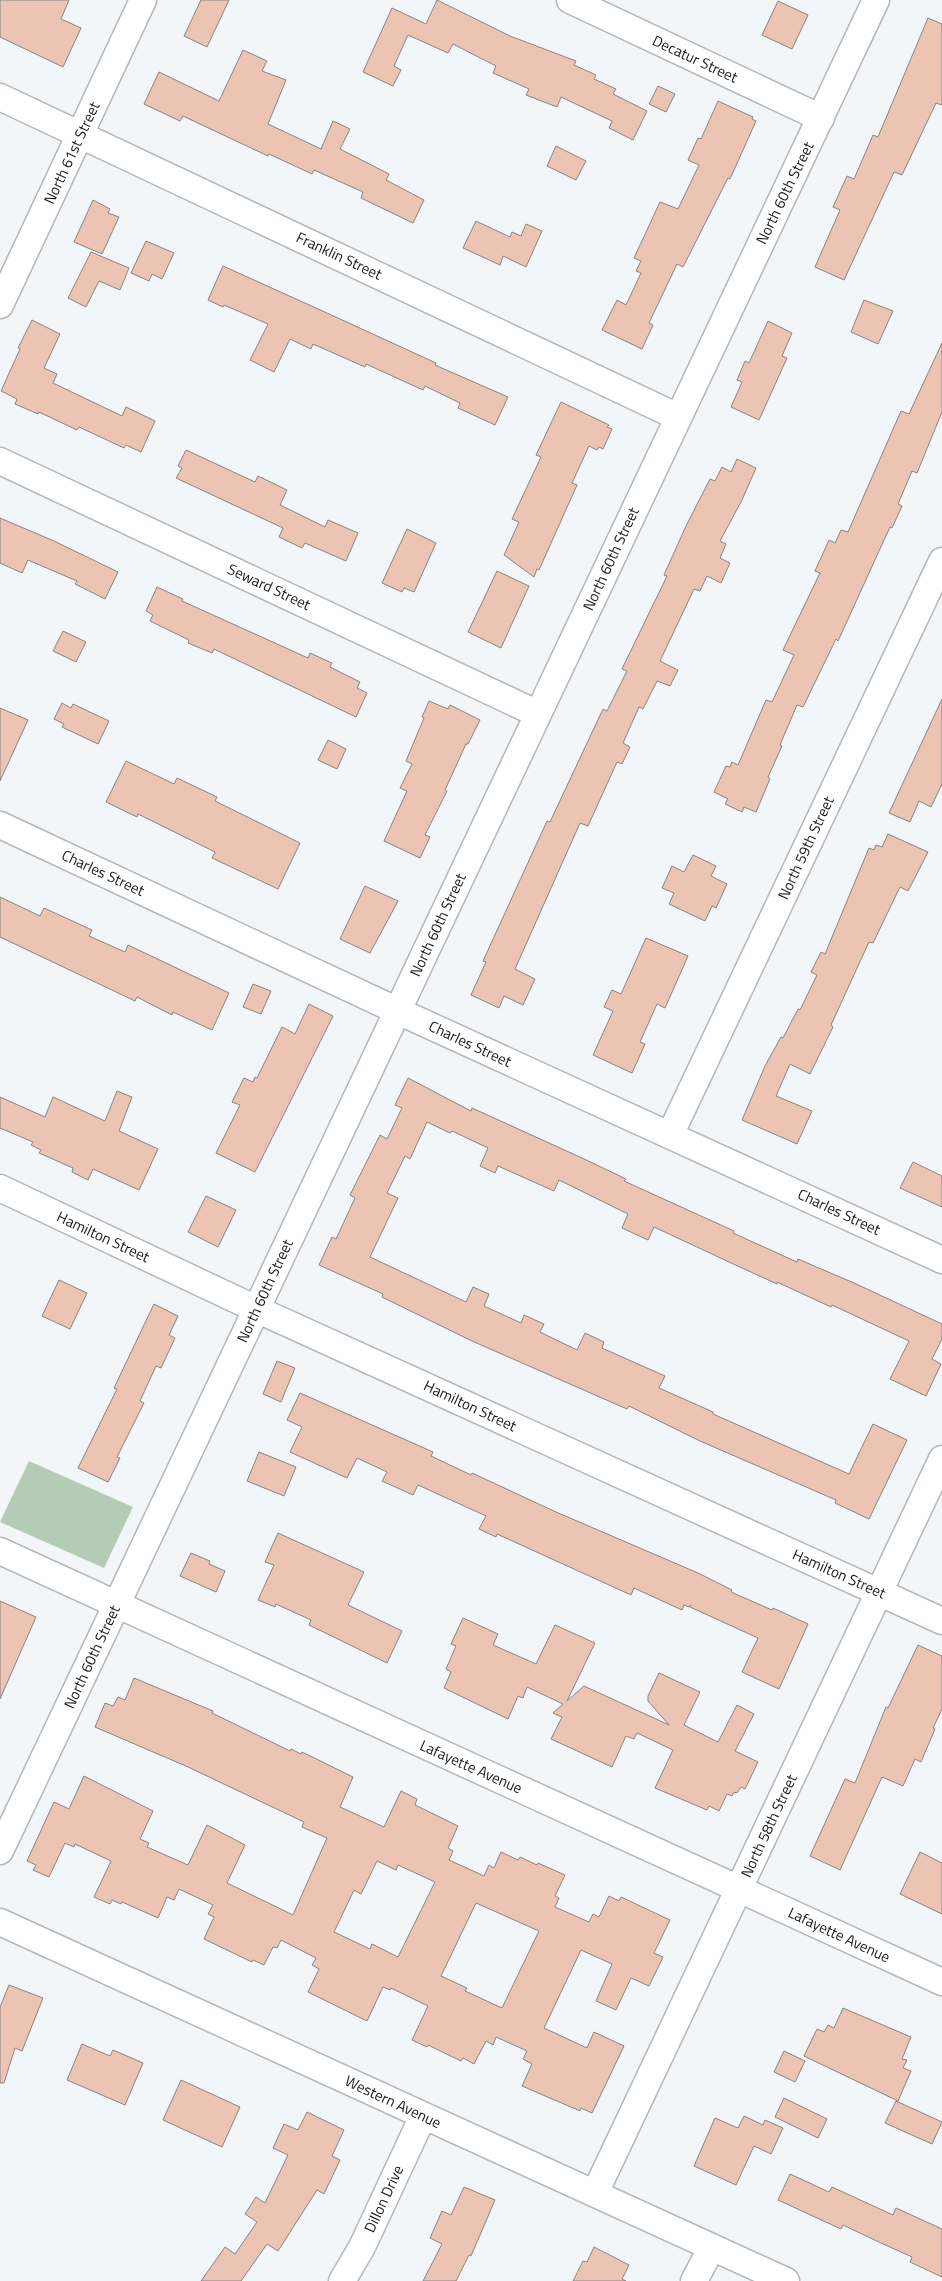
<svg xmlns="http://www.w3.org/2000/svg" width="942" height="2281" font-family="'Titillium Web',sans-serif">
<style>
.green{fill:#b4ccb6}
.building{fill:#ebc4b3;stroke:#888483;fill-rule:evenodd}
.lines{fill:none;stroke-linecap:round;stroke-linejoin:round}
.minor-casing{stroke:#b4b6b9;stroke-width:29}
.minor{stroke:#fff;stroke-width:26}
.labels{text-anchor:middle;stroke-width:5;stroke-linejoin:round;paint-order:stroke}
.street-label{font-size:15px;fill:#18191a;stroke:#fff}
</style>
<rect width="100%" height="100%" fill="#f3f6f9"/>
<path class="green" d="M29,1461l104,46 -29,61 -104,-46z"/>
<path class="building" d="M0,0h69l-8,19 20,9 -18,39 -63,-30z
M201,0h28l-22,47 -23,-11z
M437,0l73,36 66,25 -2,4 22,10 -2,4 22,10 -3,5 34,17 -14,29 -24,-12 3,-7 -51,-24 -4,10 -31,-12 3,-6 -36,-16 3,-7 -43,-22 -5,9 -40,-18 -14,31 7,4 -8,16 -30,-14 29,-64 34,16z
M778,1l30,14 -16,34 -30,-14z
M928,18l14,6v81l-6,-2 -34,72 -8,-3 -50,108 -29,-13 25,-57 -7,-3 14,-31 7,3 19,-44 5,2z
M243,50l24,11 -5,10 24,9 -18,44 53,25 12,-28 17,8 -10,20 49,25 -3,6 38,20 -11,23 -52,-25 2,-6 -49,-22 -2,4 -43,-20 -1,2 -85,-40 -3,5 -36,-17 15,-32 60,29z
M658,86l17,8 -9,18 -17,-8z
M718,101l35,16 -1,2 4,2 -26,58 -2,-1 -45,89 -6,-3 -28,59 4,2 -11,24 -40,-19 15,-30 9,5 15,-32 -5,-2 5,-10 -7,-3 26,-56 18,7 21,-44 -11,-5 10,-22 3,1z
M556,146l30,15 -10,19 -29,-14z
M93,200l17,9 -2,4 11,4 -17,37 -28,-12z
M476,221l34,16 2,-5 9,4 5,-12 16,7 -16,36 -23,-11 -3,9 -37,-17z
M146,241l28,12 -12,26 -10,-5 -3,7 -18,-8z
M91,252l38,16 -9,22 -21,-9 -13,26 -18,-9z
M223,266l104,47 109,50 -1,2 73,32 -13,28 -37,-17 2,-5 -35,-17 -2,4 -57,-26 -1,3 -52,-23 -2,5 -21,-10 -16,33 -24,-12 18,-36 -44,-19 -1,2 -15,-7z
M864,300l29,11 -15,33 -27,-12z
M32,320l28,14 -16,34 13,6 -4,9 69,33 4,-9 29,14 -14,31 -15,-7 -2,3 -45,-21 -2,3 -38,-18 -1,2 -23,-10 2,-5 -16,-8 19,-42 -2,-1z
M768,321l24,12 -10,23 5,2 -28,62 -28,-13 11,-25 -5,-2 8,-19 4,2z
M942,343v69l-25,61 -5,-2 -14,33 4,2 -10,22 -2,-1 -52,114 -2,-2 -33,68 -6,-2 -17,40 2,1 -14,31 2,2 -14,33 -12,-5 -2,5 -17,-8 3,-5 -14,-7 12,-26 4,1 2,-5 6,3 28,-65 6,2 22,-47 -11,-5 37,-77 -5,-2 14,-31 6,3 6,-13 7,2 53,-121 8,3z
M561,402l48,23 -2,2 5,2 -9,20 -4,-2 -2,3 -8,-4 -17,37 5,2 -38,85 -2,-1 -3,8 -30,-22 15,-33 -7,-3 29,-62 -5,-2z
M186,450l69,32 3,-6 29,14 -7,15 45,22 3,-7 30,13 -12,28 -41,-18 -3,5 -23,-11 4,-9 -107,-50 6,-10 -4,-2z
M737,459l19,9 -14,32 -22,41 6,3 -6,14 10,5 -9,20 -14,-7 -7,15 -6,-2 -34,72 18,9 -8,16 -13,-5 -14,28 -4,-2 -16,36 7,4 -8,17 -5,-2 -29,64 -8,-3 -65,146 20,10 -12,26 -19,-9 -5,12 -28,-13 15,-33 -3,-1 64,-140 3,1 53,-113 4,2 20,-40 -5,-2 45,-93 -3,-1 22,-49 24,-47 5,2 7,-14 9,5z
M0,518l54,23 64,31 -13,27 -30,-15 2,-3 -49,-21 -6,13 -22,-10z
M407,529l29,14 -22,49 -10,-4 -2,4 -20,-9z
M497,571l32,15 -28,62 -33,-16z
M157,587l26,12 -1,2 126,57 2,-5 22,10 -2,4 30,15 -3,6 10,5 -11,24 -142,-68 -2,4 -24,-10 1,-3 -39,-19 3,-6 -7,-4z
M63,631l23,11 -10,20 -23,-11z
M942,699v85l-11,23 -12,-6 -9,21 -21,-9z
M429,701l19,8 2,-4 30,15 -12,24h-2l-21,46 2,1 -22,44 5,2 -10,21 -36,-17 23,-50 -7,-3 12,-24 -6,-3 18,-43 -2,-1z
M62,703l9,5 2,-4 36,17 -11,23 -36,-17 2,-3 -10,-5z
M0,708l28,12 -28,61z
M328,740l18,9 -9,20 -19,-9z
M126,761l48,23 3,-6 40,19 -2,4 85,42 -22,46 -66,-31 3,-6 -77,-38 -1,3 -31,-15z
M888,834l40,18 -20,39 -8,-4 -27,56 -4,-1 -38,83 2,2 -23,47 -20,-10 -14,32 36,15 -15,33 -55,-24 23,-54 16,-29 2,1 15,-29 2,1 17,-35 -6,-3 10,-20 4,2 44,-106 5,2 2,-5 6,2z
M693,855l23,11 -5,10 16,8 -11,24 -4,-2 -7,15 -36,-17 5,-11 -12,-5 10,-22 12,6z
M365,886l33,15 -28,52 -30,-14z
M0,897l40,19 4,-8 48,22 -3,6 36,16 3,-7 101,48 -17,37 -39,-18 -1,3 -35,-18 -2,4 -135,-64z
M646,938l42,18 -23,52 -8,-4 -17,38 5,2 -13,29 -39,-18 20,-44 -9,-4 8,-17 9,4z
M253,984l18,7 -10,23 -18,-7z
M309,1004l24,12 -78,156 -39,-19 24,-48 -8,-3 12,-24 9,4 2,-5 2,1 25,-51 13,7z
M408,1078l63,33 1,-3 110,50 44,21 -2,2 110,50 -1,2 64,29 1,-3 56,24 88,41v15l-10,20 9,5 -15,32 -36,-17 19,-38 -77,-36 -1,2 -54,-25v2l-48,-22 -75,-35 -6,13 -26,-12 6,-14 -69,-34 -5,11 -56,-25 -3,7 -15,-7 8,-18 -36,-17 -2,2 -23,-11 -17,37 -5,-3 -18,37 11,5 -28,59 96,45 7,-15 16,7 -5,12 37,17 3,-8 20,9 -4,8 37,18 8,-17 19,9 -2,6 63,28 -6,12 54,24v2l136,60 24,-50 34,16 -38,79 -34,-16 1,-3 -136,-59 -71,-35 -2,3 -155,-68 -90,-44 1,-3 -64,-29 13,-28 4,2 19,-41 -5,-3 30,-60 7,4 15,-31 -7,-3z
M117,1091l15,6 -13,34 39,18 -19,41 -46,-21 -5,11 -16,-8 1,-4 -34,-15 2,-3 -10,-5 2,-3 -33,-14v-31l45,20 8,-20 52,24z
M913,1162l29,14v31l-42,-19z
M206,1196l30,14 -18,37 -30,-15z
M59,1280l28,13 -17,36 -28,-13z
M154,1304l24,12 -9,19 6,3 -14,30 -5,-2 -16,35 4,2 -27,54 3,1 -12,24 -30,-14 39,-79 -3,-1z
M277,1361l18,7 -14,34 -18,-8z
M300,1393l133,59 -2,4 40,19 1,-2 84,39 142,61 34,17 -1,2 41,18 1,-2 35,16 -29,65 -37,-17 16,-34 -68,-31 1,-2 -2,2 -5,-2 -2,5 -48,-22 -3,7 -134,-61 -1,3 -17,-8 7,-13 -68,-31 -5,10 -31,-14 5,-9 -30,-14 -10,20 -57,-26 12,-25 -15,-7z
M259,1452l37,15 -12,29 -37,-15z
M278,1533l86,39 -16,33 54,26 -15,32 -78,-38 2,-5 -35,-16 -1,3 -17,-7 16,-35 -9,-3z
M191,1553l19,8 -1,3 16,7 -9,21 -36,-16z
M0,1601l36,16 -36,82z
M463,1618l35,16 -5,11 43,19 19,-39 40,18 -28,58 17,-15 85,39 -21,-24v-5l11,-23 41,19 -16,33 34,17 19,-37 17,9 -19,37 23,11 -13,27 -4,-2 -4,6 -3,-1 -2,4 -5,-2 -8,17 -10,-5 -2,4 -52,-22 18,-38 -36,-17 -3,6 -8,-3 -14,31 -61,-28 11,-22 -9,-4 10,-9 -36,-17 -4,11 -5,-2 -10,23 -64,-31 7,-16 -5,-3 10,-23 -5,-2z
M918,1645l24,11v53l-9,19 2,1 -14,33 -6,-3 -12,27 -21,-9 -42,93 -30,-14 35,-77 10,4 31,-76 2,1z
M134,1678l79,33 -1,2 78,38 1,-2 10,5 1,-2 51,25 -13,30 44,20 17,-36 16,8 -2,6 43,21 -10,22 5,3 -4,9 35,16 5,-11 5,3 7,-16 17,8 2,-3 17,8 1,-2 27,12 -10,21 4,2 -4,9 34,15 4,-8 6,3 10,-21 10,5 2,-4 49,23 -16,33 9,4 -14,29 -18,-8 -15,32 -20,-9 16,-37 -31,-14 -37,78 43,20 7,-16 30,14 -32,67 -11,-5 -1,3 -58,-25 10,-22 -9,-5 4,-8 -31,-14 -3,8 -7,-4 -12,23 -11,-6 -2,3 -33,-16 -1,2 -15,-7 16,-34 -37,-18 -1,2 -7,-3 -16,34 -59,-29 11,-23 -7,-4 4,-7 -35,-18 -4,8 -4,-1 -9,18 -11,-5 -1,2 -48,-23 10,-22 -6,-3 5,-9 -34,-16 -5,11 -7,-3 -9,21 -36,-16 -1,2 -9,-4 -2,4 -16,-7 17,-36 -36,-17 -1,3 -9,-4 -16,34 -16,-7 3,-5 -9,-4 27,-59 15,7 15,-33 69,35 -13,28 9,4 -2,4 41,18 19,-40 38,20 -18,38 66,32 34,-77 -25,-11 2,-5 -116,-55 -93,-40 10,-24 8,3 5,-9 7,3zM377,1861l19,9 2,-5 37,17 -37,75 -26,-13 -2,5 -36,-17 20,-42 7,4zM476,1903l63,28 -37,77 -37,-17 2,-3 -26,-12z
M920,1852l22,11v51l-42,-20z
M9,1985l34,13 -21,53 -7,-3 -11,35h-4v-76z
M843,2008l68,29 -9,22 5,1 -4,8 8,3 -13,30 -94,-45 13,-27 7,3 4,-7 6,3z
M82,2044l28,12 3,-6 30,13 -18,42 -58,-25z
M784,2051l21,10 -10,21 -21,-10z
M181,2080l59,27 -18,40 -59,-27z
M784,2098l43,21 -9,19 -43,-21z
M896,2101l46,21 -10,22 -47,-21z
M307,2112l37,18 -12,26 8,4 -16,34 -7,-4 -39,61 -11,-7 -26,37h-40l24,-34 10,7 22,-32 -12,-8 11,-17 9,6 23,-48 -15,-7 11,-24 14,6z
M744,2116l19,9 2,-5 18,8 -12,26 -17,-8 -18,39 -42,-19 21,-48 23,10z
M790,2174l39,18 3,-5 61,28 3,-7 46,21v48l-32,-15 2,-5 -31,-14 -38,-18 -2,4 -63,-29z
M464,2187l31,13 -24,56 -2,-1 -13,26h-33l19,-37 -12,-6 12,-27 9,4z
M594,2247l35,18 -7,14 4,2h-53l10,-20 4,1z"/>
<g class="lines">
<defs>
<path id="minor" d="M570,0l251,118
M0,97l678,320
M0,305l143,-305
M0,461l538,253
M0,825l398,186 544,249
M670,1135l272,-574
M0,1188l256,121 686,312
M0,1551l942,431
M0,1851l876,-1851
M0,1922l786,359
M595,2193l347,-734
M342,2281l20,-34 61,-131
M694,2281l18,-34"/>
</defs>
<use href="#minor" class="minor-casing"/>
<use href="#minor" class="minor"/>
</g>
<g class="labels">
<g class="street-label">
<text transform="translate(695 59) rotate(25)" y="5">Decatur Street</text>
<text transform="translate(72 153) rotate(-65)" y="5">North 61st Street</text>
<text transform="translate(785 193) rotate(-64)" y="5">North 60th Street</text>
<text transform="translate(339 256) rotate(25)" y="5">Franklin Street</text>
<text transform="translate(611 559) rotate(-65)" y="5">North 60th Street</text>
<text transform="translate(269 587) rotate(25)" y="5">Seward Street</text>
<text transform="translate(806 848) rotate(-65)" y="5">North 59th Street</text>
<text transform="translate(103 873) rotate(25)" y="5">Charles Street</text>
<text transform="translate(438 925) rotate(-65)" y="5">North 60th Street</text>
<text transform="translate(470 1044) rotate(25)" y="5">Charles Street</text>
<text transform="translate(839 1212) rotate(25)" y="5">Charles Street</text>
<text transform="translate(103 1237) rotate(25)" y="5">Hamilton Street</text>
<text transform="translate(265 1291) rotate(-65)" y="5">North 60th Street</text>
<text transform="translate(470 1406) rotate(25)" y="5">Hamilton Street</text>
<text transform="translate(839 1574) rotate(24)" y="5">Hamilton Street</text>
<text transform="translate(92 1657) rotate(-65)" y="5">North 60th Street</text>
<text transform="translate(471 1767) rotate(24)" y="5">Lafayette Avenue</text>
<text transform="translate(769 1826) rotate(-65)" y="5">North 58th Street</text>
<text transform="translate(839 1935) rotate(25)" y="5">Lafayette Avenue</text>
<text transform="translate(393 2102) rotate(25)" y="5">Western Avenue</text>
<text transform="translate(384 2199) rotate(-65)" y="5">Dillon Drive</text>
</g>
</g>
</svg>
